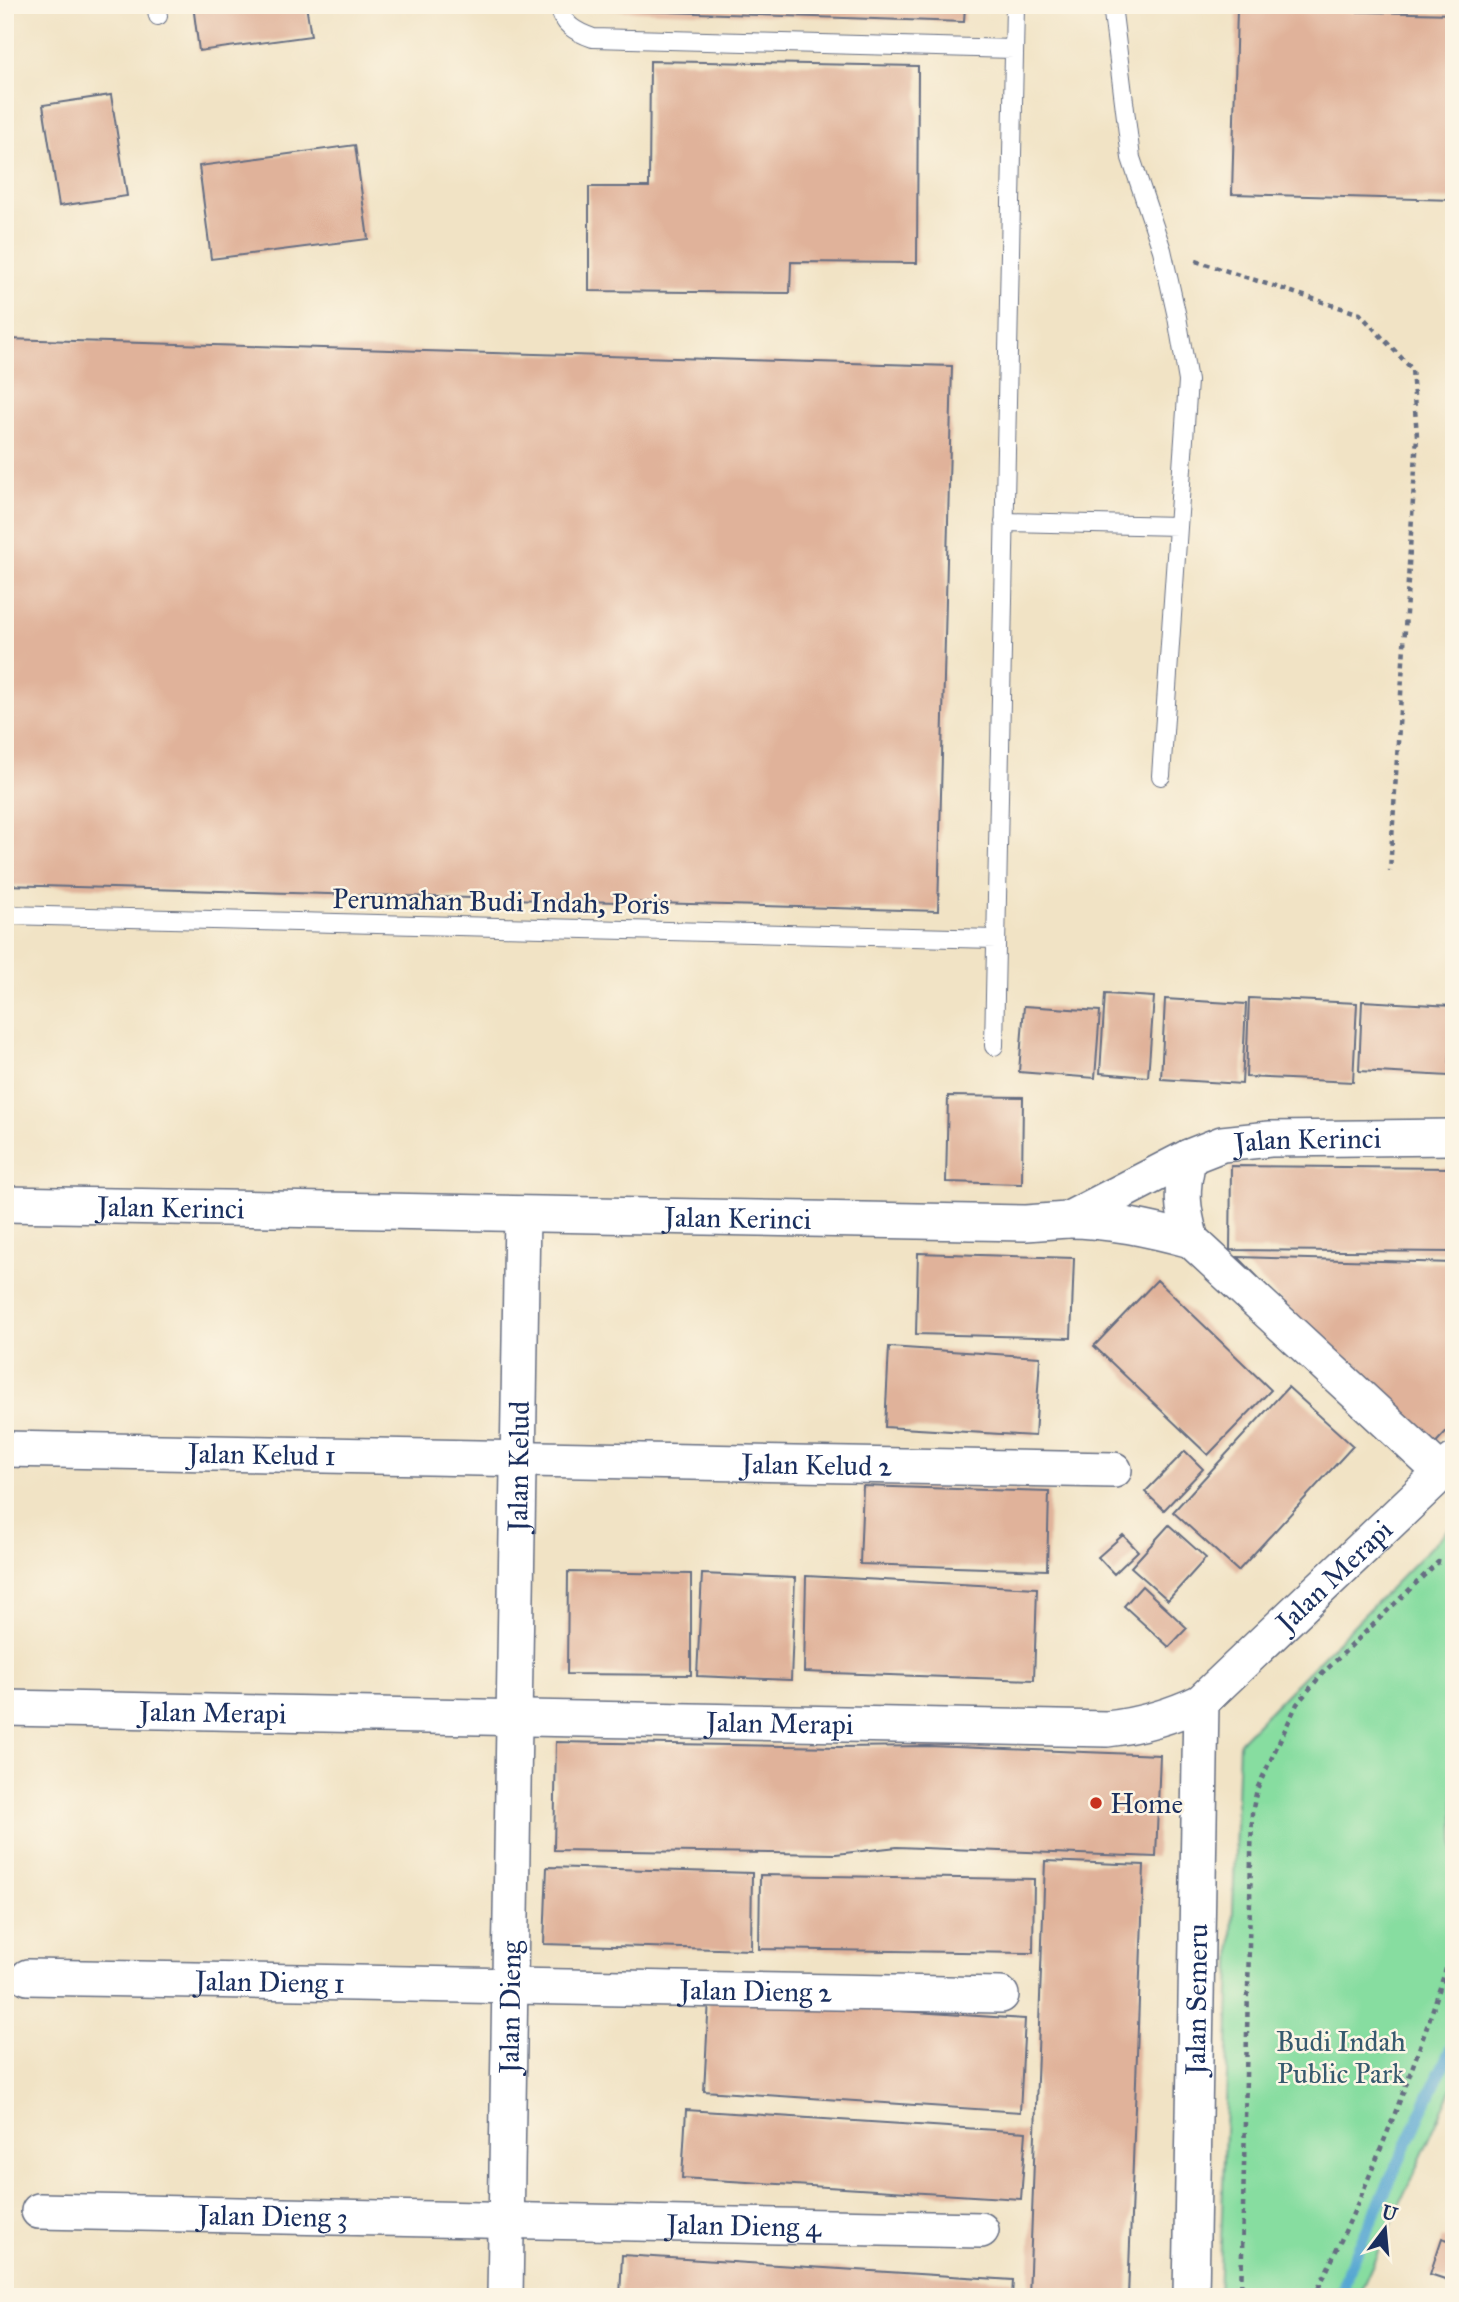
<svg xmlns="http://www.w3.org/2000/svg" width="1459" height="2302" font-family="'IM FELL Great Primer',serif">
<style>
.green{fill:#87dda0;stroke:#51867f;stroke-width:2}
.lines{fill:none;stroke-linecap:round;stroke-linejoin:round}
.stream{stroke:#57a7d2;stroke-width:12}
.building{fill:#e0b29a}
.lane-casing{stroke:#666e82;stroke-width:20}
.street-casing{stroke:#666e82;stroke-width:38}
.path{stroke:#666e82;stroke-width:4.5;stroke-dasharray:5 5;stroke-linecap:butt}
.lane{stroke:#fff;stroke-width:18}
.street{stroke:#fff;stroke-width:35}
.poi-dot{fill:#c8321e;stroke:#fcf5e5;stroke-width:2.5}
.labels{text-anchor:middle;stroke-width:5;stroke-linejoin:round;paint-order:stroke}
.street-label{font-size:28px;fill:#1b2f5e;stroke:#fcf5e5}
.poi-label{font-size:28px;fill:#1b2f5e;stroke:#fcf5e5;text-anchor:start}
.park-label{font-size:28px;fill:#365a6e;stroke:#fcf5e5}
</style>
<rect width="100%" height="100%" fill="#fcf5e5"/>
<filter id="ink" filterUnits="userSpaceOnUse"><feTurbulence type="fractalNoise" baseFrequency=".0143" numOctaves="2"/><feDisplacementMap in="SourceGraphic" scale="14" xChannelSelector="R" yChannelSelector="G"/><feConvolveMatrix kernelMatrix="1 2 1 2 8 2 1 2 1" color-interpolation-filters="sRGB"/></filter>
<filter id="wash" filterUnits="userSpaceOnUse"><feTurbulence type="fractalNoise" baseFrequency=".00686" numOctaves="4" result="noise"/><feDisplacementMap in="SourceGraphic" scale="28" xChannelSelector="R" yChannelSelector="G"/><feGaussianBlur stdDeviation="1.57" result="paint"/><feColorMatrix in="noise" values="0 0 0 0 0 0 0 0 0 0 0 0 0 0 0 0 0 1.4 0 .05"/><feComposite in="paint" operator="in"/></filter>
<g filter="url(#wash)">
<rect width="100%" height="100%" fill="#f1e3c5"/>
<path class="green" d="M1454,1523v561l-96,213h-139l20,-555z"/>
<g class="lines">
<path class="stream" d="M1341,2297l7,-26 106,-229"/>
</g>
<g id="blocks">
<path class="building" d="M193,5h113l5,31 -112,15z
M578,5h387l-1,17 -386,-13z
M1237,9l217,5v186l-222,-6z
M650,61l268,5 -1,197 -126,-1 -1,31 -201,-2v-104h60z
M111,95l16,101 -68,10 -16,-101z
M355,145l13,94 -157,20 -12,-93z
M5,339l947,27 -14,545 -933,-26z
M1105,994l49,3 -6,80 -48,-4z
M1249,998l108,5 -4,79 -107,-5z
M1165,999l81,5 -4,80 -81,-5z
M1362,1001l90,5 -3,70 -90,-5z
M1024,1006l76,5 -5,67 -76,-6z
M948,1096l75,1 -1,87 -76,-2z
M1231,1166l223,2v84l-224,-2z
M918,1253l156,5 -3,80 -155,-4z
M1238,1257l216,6v160l-25,27z
M1157,1280l114,110 -63,65 -114,-109z
M889,1347l151,10 -5,79 -150,-9z
M1288,1387l65,59 -115,125 -65,-59z
M1185,1451l18,18 -39,41 -19,-18z
M863,1486l186,6 -2,78 -187,-6z
M1169,1525l37,33 -38,42 -37,-33z
M1123,1535l15,16 -24,23 -16,-17z
M568,1572l123,2v101l-124,-1z
M702,1574l93,4 -4,102 -94,-4z
M806,1576l231,12 -3,92 -230,-8z
M1142,1586l45,42 -18,19 -45,-41z
M556,1742l282,5 91,-1 231,9 -4,102 -259,-10 -61,7 -282,-4z
M1045,1861l99,4 -16,432h-99z
M547,1867l205,6 -1,77 -207,-6z
M760,1875l274,4 -1,74 -274,-4z
M709,1999l316,20 -5,93 -316,-21z
M686,2110l340,22 -5,67 -339,-21z
M1442,2238l12,4v40l-24,-8z
M622,2255l391,25 -1,17h-392z"/>
</g>
</g>
<g filter="url(#ink)">
<use href="#blocks" fill-opacity="0" stroke="#666e82" stroke-width="2"/>
<g class="lines">
<defs>
<path id="lane" d="M156,5l2,11
M559,5c3,20 17,27 34,33l421,11
M1112,5l19,153 31,92 15,67 11,64 -27,395
M1004,522l174,4
M5,915l991,24
M994,1046l21,-1041"/>
<g id="street">
<path d="M1189,1157c-9,34 -7,50 2,83"/>
<path id="s1" d="M5,1204l1021,19 41,-3 122,-63 33,-13 48,-5 184,-2"/>
<path d="M1067,1220c43,0 83,9 124,20l251,233"/>
<path id="s2" d="M5,1449l1109,21"/>
<path id="s3" d="M5,1708l1102,21c34,-4 63,-12 94,-27l253,-241"/>
<path id="s4" d="M28,1977l973,18"/>
<path id="s5" d="M39,2211l942,19"/>
<path id="s6" d="M505,2297l17,-1083"/>
<path id="s7" d="M1191,2297l10,-595"/>
</g>
</defs>
<use href="#lane" class="lane-casing"/>
<use href="#street" class="street-casing"/>
<path class="path" d="M1196,261l164,53 52,55 5,67 -27,435
M1241,2297l11,-484 5,-24 40,-85 25,-30 116,-112 16,4
M1314,2297c56,-114 103,-232 140,-354"/>
<use href="#lane" class="lane"/>
<use href="#street" class="street"/>
</g>
</g>
<circle class="poi-dot" cx="1096" cy="1803" r="7"/>
<g class="labels">
<g class="street-label">
<text transform="translate(501 901) rotate(1)" y="10">Perumahan Budi Indah, Poris</text>
<text dy="10" stroke="none"><textPath href="#s1" startOffset="1321">Jalan Kerinci</textPath></text>
<text dy="10" stroke="none"><textPath href="#s1" startOffset="166">Jalan Kerinci</textPath></text>
<text dy="10" stroke="none"><textPath href="#s1" startOffset="733">Jalan Kerinci</textPath></text>
<text dy="10" stroke="none"><textPath href="#s2" startOffset="257">Jalan Kelud 1</textPath></text>
<text dy="10" stroke="none"><textPath href="#s2" startOffset="812">Jalan Kelud 2</textPath></text>
<text dy="10" stroke="none"><textPath href="#s6" startOffset="831">Jalan Kelud</textPath></text>
<text dy="10" stroke="none"><textPath href="#s3" startOffset="1384">Jalan Merapi</textPath></text>
<text dy="10" stroke="none"><textPath href="#s3" startOffset="208">Jalan Merapi</textPath></text>
<text dy="10" stroke="none"><textPath href="#s3" startOffset="775">Jalan Merapi</textPath></text>
<text dy="10" stroke="none"><textPath href="#s4" startOffset="242">Jalan Dieng 1</textPath></text>
<text dy="10" stroke="none"><textPath href="#s4" startOffset="728">Jalan Dieng 2</textPath></text>
<text dy="10" stroke="none"><textPath href="#s7" startOffset="298">Jalan Semeru</textPath></text>
<text dy="10" stroke="none"><textPath href="#s6" startOffset="290">Jalan Dieng</textPath></text>
<text dy="10" stroke="none"><textPath href="#s5" startOffset="234">Jalan Dieng 3</textPath></text>
<text dy="10" stroke="none"><textPath href="#s5" startOffset="705">Jalan Dieng 4</textPath></text>
</g>
<g class="poi-label">
<text x="1110" y="1813">Home</text>
</g>
<g class="park-label">
<text x="1341" y="2051">Budi Indah<tspan x="1341" dy="32">Public Park</tspan></text>
</g>
</g>
<rect width="1459" height="2302" fill="none" stroke="#fcf5e5" stroke-width="28"/>
<g transform="translate(1385 2229) rotate(16)" stroke="#fcf5e5" stroke-width="5" paint-order="stroke">
<path d="M0-5L12 26L0 18L-12 26Z" fill="#1b2f5e"/>
<text y="-10" font-size="19" font-weight="bold" text-anchor="middle" fill="#1b2f5e">U</text>
</g>
</svg>
